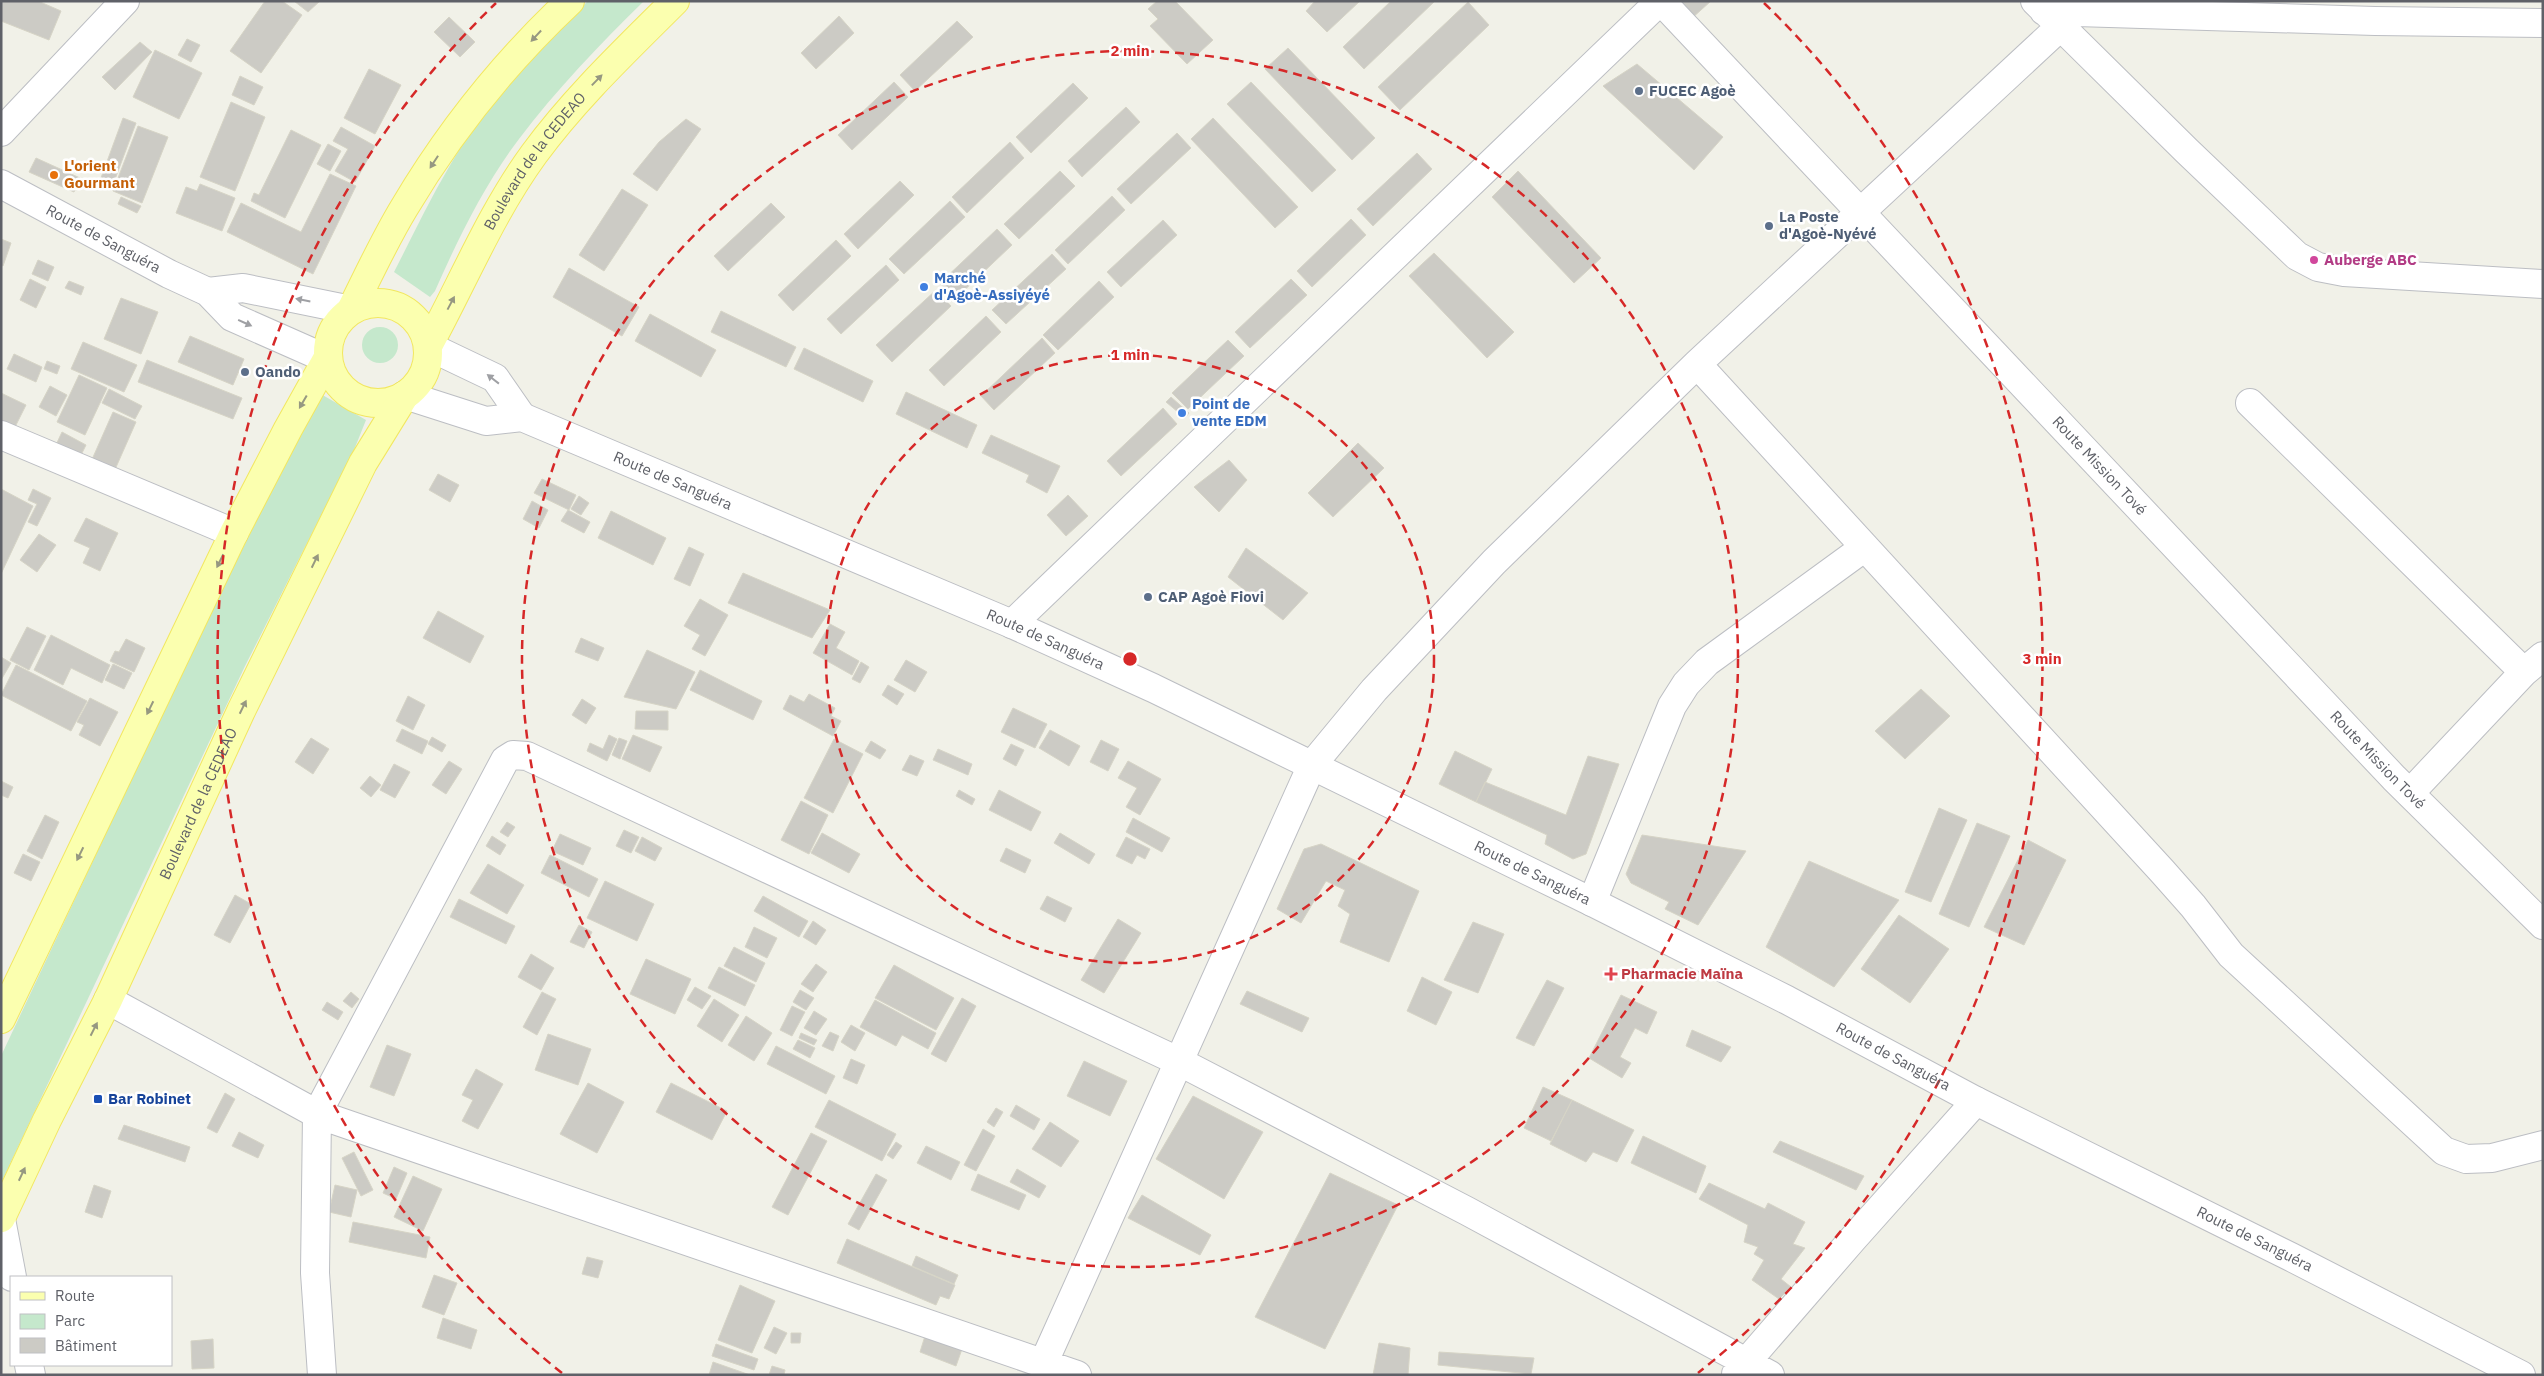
<svg xmlns="http://www.w3.org/2000/svg" width="2544" height="1376" font-family="'IBM Plex Sans',sans-serif">
<style>
.green{fill:#c5e8cc}
.building{fill:#cccbc5;stroke:#d6d4c6}
.lines{fill:none;stroke-linecap:round;stroke-linejoin:round}
.minor-casing{stroke:#bcbec3;stroke-width:30}
.tertiary-casing{stroke:#bcbec3;stroke-width:30}
.primary-casing{stroke:#f2e760;stroke-width:30}
.minor{stroke:#fff;stroke-width:28}
.tertiary{stroke:#fff;stroke-width:28}
.primary{stroke:#fbffaf;stroke-width:28}
.oneway{fill:#969881}
.oneway2{fill:#9fa0a4}
.ring{fill:none;stroke:#d62828;stroke-width:2.5;stroke-dasharray:9 6}
.service-dot{fill:#5c6f8a;stroke:#fff;stroke-width:2}
.food-dot{fill:#e8710a;stroke:#fff;stroke-width:2}
.hotel-dot{fill:#d1479c;stroke:#fff;stroke-width:2}
.shop-dot{fill:#3f7fe0;stroke:#fff;stroke-width:2}
.health-dot{fill:#e0444e;stroke:#fff;stroke-width:2}
.transit-dot{fill:#1a4fb4;stroke:#fff;stroke-width:2}
.labels{text-anchor:middle;stroke-width:5;stroke-linejoin:round;paint-order:stroke}
.service-label{font-size:15px;font-weight:bold;fill:#4e5e75;stroke:#fff;text-anchor:start}
.street-label{font-size:15px;fill:#5f6168;stroke:#fff}
.food-label{font-size:15px;font-weight:bold;fill:#c56008;stroke:#fff;text-anchor:start}
.hotel-label{font-size:15px;font-weight:bold;fill:#b23c85;stroke:#fff;text-anchor:start}
.shop-label{font-size:15px;font-weight:bold;fill:#366cbe;stroke:#fff;text-anchor:start}
.health-label{font-size:15px;font-weight:bold;fill:#be3a42;stroke:#fff;text-anchor:start}
.transit-label{font-size:15px;font-weight:bold;fill:#164399;stroke:#fff;text-anchor:start}
.centre{fill:#d62828;stroke:#fff;stroke-width:2.5}
.ring-label{font-size:15px;text-anchor:middle;font-weight:bold;fill:#d62828;stroke:#fff;stroke-width:5;stroke-linejoin:round;paint-order:stroke}
</style>
<rect width="100%" height="100%" fill="#f1f1e8"/>
<path class="green" d="M588,1h56c-44,43 -88,89 -125,138 -34,44 -62,102 -84,152l-5,6 -36,-25c18,-35 35,-71 55,-105 36,-63 87,-116 139,-166z
M362 345a18 18 0 1 1 36 0a18 18 0 1 1-36 0Z
M319,393l47,27 -12,30 -109,216 -244,517v-127l181,-384z"/>
<path class="building" d="M1,1h37l23,10 -12,29 -48,-19z
M265,1h17l20,14 -41,58 -31,-22z
M294,1h26l-12,11z
M1157,1h18l38,39 -26,24 -37,-38 8,-7 -10,-10z
M1315,1h45l-33,31 -21,-21z
M1391,1h44l-71,68 -21,-22z
M1674,1h37l-20,18z
M1468,2l21,23 -89,85 -22,-23z
M839,16l15,17 -38,36 -15,-16z
M449,17l26,25 -15,15 -26,-25z
M957,21l16,16 -58,54 -15,-16z
M187,39l13,6 -9,17 -13,-7z
M140,42l12,10 -37,38 -13,-13z
M1288,48l87,90 -23,22 -87,-91z
M155,50l47,23 -23,46 -46,-22z
M1637,64l86,73 -29,33 -91,-84z
M369,69l32,16 -26,49 -31,-16z
M240,76l23,11 -9,18 -22,-10z
M894,82l14,15 -56,53 -14,-15z
M1251,82l85,88 -24,22 -85,-88z
M1073,83l15,15 -57,55 -15,-16z
M231,102l34,15 -30,74 -35,-14z
M1126,107l14,15 -58,55 -14,-16z
M123,118l13,5 -25,67 -13,-4z
M1213,118l85,89 -23,21 -84,-89z
M686,119l15,10 -44,62 -24,-17 26,-32z
M138,126l30,11 -26,66 -29,-12z
M341,127l34,19 -20,36 -20,-11 13,-22 -15,-8z
M291,130l30,15 -36,73 -34,-17 3,-8 5,2z
M1177,133l14,15 -60,56 -14,-15z
M1010,142l14,16 -57,55 -15,-16z
M328,144l13,7 -11,20 -13,-7z
M1417,153l15,16 -59,57 -16,-17z
M36,158l44,20 -6,14 -45,-20z
M1060,171l15,15 -56,53 -15,-15z
M1518,171l83,87 -27,25 -82,-86z
M330,174l26,12 -43,88 -86,-42 14,-29 60,29z
M900,181l14,14 -56,54 -14,-15z
M200,184l35,14 -13,33 -46,-18 10,-26 11,4z
M622,189l26,16 -44,66 -25,-16z
M1112,196l13,14 -57,54 -13,-14z
M121,197l20,9 -4,7 -19,-9z
M950,201l15,16 -61,57 -15,-15z
M771,203l14,14 -57,54 -14,-15z
M1351,219l15,16 -54,52 -15,-16z
M1163,220l14,15 -56,52 -14,-15z
M997,229l15,16 -57,54 -15,-16z
M1,239l10,4 -8,23 -2,-1z
M836,240l15,16 -58,55 -15,-16z
M1434,253l80,79 -27,26 -78,-82z
M1052,254l14,15 -60,55 -14,-14z
M38,260l16,7 -6,14 -16,-7z
M886,265l13,15 -58,54 -14,-15z
M569,268l70,39 -17,29 -69,-39z
M30,279l16,8 -10,21 -16,-8z
M1291,279l16,16 -57,53 -15,-16z
M69,281l15,6 -3,8 -16,-7z
M1099,281l15,16 -56,53 -15,-15z
M936,290l15,16 -59,56 -16,-17z
M121,298l37,14 -17,42 -37,-15z
M721,311l75,36 -10,20 -75,-35z
M650,314l66,36 -15,27 -66,-36z
M986,316l15,16 -57,54 -15,-16z
M190,336l54,23 -11,26 -55,-23z
M1042,338l13,15 -61,57 -13,-14z
M1228,340l16,16 -56,53 -16,-16z
M83,342l54,23 -13,27 -53,-23z
M804,348l69,33 -10,21 -69,-33z
M14,354l28,13 -6,15 -29,-13z
M147,360l95,38 -9,21 -95,-37z
M47,361l13,5 -3,8 -13,-5z
M79,375l28,13 -22,47 -28,-13z
M50,386l17,9 -11,21 -17,-9z
M109,389l33,17 -7,13 -33,-16z
M906,392l71,33 -10,23 -71,-34z
M1,393l25,12 -14,28 -11,-5z
M1171,397l18,16 -4,5 -19,-16z
M1163,408l14,16 -56,52 -14,-15z
M113,412l23,10 -23,52 -23,-10z
M62,432l24,13 -7,14 -24,-12z
M991,435l69,31 -13,27 -21,-11 3,-7 -47,-22z
M1358,443l26,25 -51,49 -25,-24z
M1229,460l18,20 -28,32 -25,-25z
M438,474l21,11 -9,17 -21,-12z
M542,479l34,16 -7,15 -35,-17z
M1,489l32,17 -32,68z
M33,489l18,9 -14,28 -9,-4 9,-18 -9,-4z
M1068,495l20,21 -22,20 -19,-21z
M579,496l10,7 -8,12 -10,-6z
M532,501l16,9 -9,18 -16,-9z
M568,510l22,12 -6,11 -23,-12z
M611,511l55,27 -13,27 -55,-27z
M86,518l32,15 -18,38 -17,-8 7,-15 -16,-7z
M39,534l17,11 -19,27 -17,-12z
M689,547l15,7 -14,32 -16,-7z
M1246,548l62,45 -25,27 -55,-43z
M743,573l87,37 -18,28 -84,-35z
M700,599l28,16 -23,41 -13,-7 8,-14 -16,-9z
M438,611l46,25 -14,27 -47,-25z
M830,624l15,8 -9,16 23,13 -7,14 -39,-22z
M27,627l19,9 -17,34 -19,-10z
M51,635l59,30 -8,18 -31,-15 -8,17 -29,-15z
M581,638l23,10 -6,13 -23,-9z
M126,639l19,9 -11,24 -24,-11 5,-10 4,1z
M647,650l48,22 -19,37 -52,-12z
M1,657l10,6 -10,17z
M906,660l21,12 -12,20 -21,-12z
M861,662l8,5 -9,16 -8,-4z
M113,664l19,9 -8,16 -19,-9z
M16,665l71,36 -16,30 -70,-36z
M700,670l62,31 -9,19 -63,-30z
M888,685l16,9 -7,11 -15,-10z
M1921,689l29,27 -45,43 -30,-28z
M809,694l26,14 -4,8 10,5 -8,15 -50,-27 7,-14 14,7z
M408,696l17,9 -12,25 -17,-9z
M90,698l28,14 -18,34 -21,-11 5,-10 -7,-3z
M582,699l14,9 -10,16 -14,-9z
M1013,708l34,16 -12,24 -34,-16z
M636,711h32v19l-33,-1z
M402,729l26,12 -6,13 -26,-13z
M1050,730l30,16 -11,20 -30,-18z
M609,735l8,4 -10,22 -20,-10 3,-8 13,6z
M633,735l29,12 -12,25 -28,-13z
M432,737l14,8 -4,7 -14,-8z
M311,738l18,11 -16,25 -18,-12z
M619,738l8,3 -7,18 -8,-4z
M834,739l29,15 -30,59 -29,-15z
M1101,740l18,9 -11,22 -18,-9z
M871,741l15,9 -6,9 -15,-8z
M1011,744l13,6 -8,16 -13,-7z
M938,749l34,15 -4,11 -35,-15z
M1455,751l37,18 -16,33 -37,-18z
M910,755l14,6 -7,15 -15,-6z
M1588,756l31,8 -33,90 -13,5 -28,-15 2,-9 -71,-33 9,-20 81,33z
M449,761l13,8 -16,25 -14,-9z
M1128,761l33,18 -21,36 -14,-8 11,-19 -19,-10z
M394,764l16,8 -15,26 -15,-8z
M370,776l11,9 -10,12 -11,-9z
M1,781l12,6 -5,11 -7,-3z
M959,790l16,9 -3,6 -16,-9z
M999,790l42,22 -10,19 -42,-21z
M801,801l27,14 -19,39 -28,-14z
M1939,808l28,12 -36,82 -26,-10z
M45,815l14,7 -17,37 -15,-8z
M1133,818l37,20 -8,14 -36,-20z
M507,822l8,5 -7,10 -8,-5z
M1977,823l33,13 -41,91 -30,-13z
M624,830l15,7 -8,16 -15,-7z
M822,833l38,21 -11,19 -38,-20z
M1060,833l35,21 -6,10 -35,-21z
M560,834l31,14 -8,17 -31,-14z
M1642,835l104,16 -48,74 -33,-16 4,-7 -38,-19 -5,-9z
M492,836l14,9 -6,10 -14,-9z
M642,837l20,11 -7,13 -20,-10z
M1126,837l24,12 -5,10 -8,-4 -5,9 -16,-8z
M2028,840l38,20 -42,85 -40,-18z
M1321,844l98,47 -30,71 -49,-20 10,-28 -12,-8 7,-16 -19,-9 -25,42 -24,-14 27,-60z
M1006,848l25,12 -6,13 -25,-12z
M23,854l17,8 -9,19 -17,-8z
M550,855l48,24 -9,18 -48,-24z
M1809,861l90,39 -65,87 -68,-40z
M488,864l36,21 -17,29 -37,-21z
M605,881l49,23 -17,37 -50,-23z
M235,895l16,9 -21,39 -16,-8z
M763,896l45,25 -9,16 -45,-26z
M1047,896l25,12 -7,14 -25,-13z
M459,899l56,27 -9,18 -56,-27z
M1899,915l50,34 -39,54 -49,-34z
M1118,919l23,14 -37,60 -23,-13z
M813,921l13,9 -10,15 -13,-8z
M1473,922l31,12 -26,59 -34,-13z
M579,925l13,7 -8,16 -14,-6z
M754,927l23,11 -10,20 -22,-11z
M734,947l31,16 -9,19 -32,-16z
M531,954l23,14 -13,22 -23,-13z
M646,959l45,20 -16,35 -45,-20z
M816,964l11,8 -14,20 -12,-8z
M894,965l60,33 -18,32 -61,-32z
M719,967l36,18 -10,21 -37,-18z
M1422,977l30,15 -16,33 -29,-14z
M1547,980l17,8 -30,58 -18,-8z
M695,987l16,9 -9,13 -15,-9z
M800,990l14,8 -8,12 -13,-8z
M1247,991l62,27 -7,14 -62,-28z
M351,992l8,7 -7,9 -9,-7z
M542,992l14,7 -19,36 -14,-8z
M1621,995l36,17 -10,22 -12,-6 -15,29 11,6 -9,15 -33,-20z
M962,998l14,8 -30,56 -15,-8z
M714,999l25,16 -17,27 -25,-16z
M875,1000l61,33 -8,16 -26,-14 -6,11 -36,-19z
M327,1002l16,10 -5,8 -16,-10z
M792,1006l13,6 -13,24 -12,-6z
M814,1011l13,8 -11,16 -12,-7z
M746,1016l26,17 -18,28 -26,-16z
M851,1025l14,8 -10,18 -14,-9z
M1692,1030l39,17 -10,15 -35,-16z
M830,1032l9,4 -6,15 -11,-5z
M801,1033l16,7 -3,5 -15,-7z
M548,1034l43,15 -13,36 -43,-15z
M798,1040l17,8 -5,10 -17,-9z
M387,1045l24,9 -17,42 -24,-9z
M776,1046l59,30 -9,18 -59,-30z
M851,1059l14,6 -8,19 -14,-6z
M1084,1061l43,20 -17,35 -43,-20z
M476,1069l27,15 -25,45 -16,-8 11,-21 -11,-5z
M588,1083l36,19 -27,51 -37,-19z
M671,1083l56,28 -15,29 -56,-28z
M1543,1087l29,13 -21,41 -27,-13z
M225,1093l10,6 -18,34 -10,-5z
M1193,1096l70,36 -39,67 -68,-40z
M829,1100l67,34 -14,27 -67,-34z
M1572,1100l62,30 -17,32 -24,-10 -7,10 -36,-18z
M1016,1105l24,14 -6,11 -24,-14z
M996,1108l7,4 -9,15 -7,-5z
M1050,1122l29,19 -18,26 -29,-18z
M124,1125l66,22 -5,15 -67,-23z
M983,1129l12,7 -19,35 -12,-6z
M239,1132l25,13 -6,13 -26,-12z
M811,1133l16,8 -39,74 -16,-8z
M1643,1136l63,30 -10,27 -65,-30z
M1780,1141l84,35 -8,14 -83,-38z
M896,1142l6,4 -9,13 -6,-4z
M926,1146l34,16 -9,18 -34,-17z
M354,1152l19,38 -12,6 -19,-38z
M394,1167l13,6 -11,26 -13,-6z
M1017,1169l29,17 -7,12 -29,-16z
M1330,1173l68,32 -73,144 -70,-32z
M876,1174l11,6 -28,50 -11,-6z
M978,1174l48,21 -7,15 -48,-20z
M413,1176l29,13 -19,42 -29,-14z
M1709,1183l56,26 3,-6 37,19 -12,22 12,4 -24,31 10,8 -12,12 -27,-19 12,-20 -10,-6 4,-7 -14,-5 4,-17 -49,-26z
M94,1185l17,6 -9,27 -17,-6z
M335,1185l22,5 -6,27 -22,-5z
M1142,1195l69,40 -11,20 -72,-37z
M353,1222l77,15 -4,21 -77,-16z
M847,1239l108,46 -6,14 -9,-3 -4,9 -99,-42z
M916,1256l42,19 -4,9 -42,-18z
M587,1257l16,4 -5,17 -16,-4z
M434,1275l23,8 -13,32 -22,-8z
M740,1285l35,16 -23,52 -34,-13z
M443,1318l34,12 -6,19 -34,-11z
M774,1327l13,6 -11,21 -12,-6z
M791,1333h10l-1,10h-9z
M925,1336l37,13 -6,17 -36,-14z
M213,1339l1,29 -22,1 -1,-28z
M1379,1343l31,5 -2,27h-35z
M716,1344l42,15 -4,11 -42,-14z
M1439,1352l95,6 -3,16 -93,-9z
M713,1362l37,13h-41z
M772,1366l13,4 -1,5h-15z"/>
<g class="lines">
<defs>
<path id="minor" d="M2035,1l152,150 110,105 21,11 26,5 199,12
M2044,11l331,10 168,2
M1,132l124,-131
M1697,364l465,507 31,35 38,49 213,196 22,8 26,-1 51,-13
M2250,403l274,269
M1,435l233,98
M1012,624l648,-623
M2410,793l114,-121 19,-16
M1592,902l80,-196 14,-22 21,-22 158,-115
M108,1000l209,114 760,261
M1,1219l11,58
M29,1365l2,10
M1736,1374l116,-134 124,-139
M322,1375l-7,-102 2,-159 188,-354 8,-5 14,1 653,306 287,149 303,164
M1047,1375l-3,-13 268,-597 62,-75 120,-128 203,-198 364,-338"/>
<g id="tertiary">
<path id="s1" d="M1661,1l733,777 149,147"/>
<path id="s2" d="M1,184l168,90 39,18 24,25 95,42"/>
<path d="M208,292l35,-4 108,22"/>
<path d="M428,346l67,32 27,39"/>
<path id="s3" d="M405,395l81,26 36,-4 490,207 141,64 439,214 195,98 189,101 315,156 230,118"/>
</g>
<g id="primary">
<circle cx="378" cy="353" r="50"/>
<path d="M351,310c17,-34 33,-69 53,-102 45,-76 101,-146 166,-207"/>
<path id="s4" d="M428,346c35,-64 63,-133 106,-192 41,-56 92,-104 141,-153"/>
<path d="M1,1019l233,-486 54,-104 39,-70"/>
<path id="s5" d="M1,1218l46,-98 61,-120 133,-289 122,-248 42,-68"/>
</g>
</defs>
<use href="#minor" class="minor-casing"/>
<use href="#tertiary" class="tertiary-casing"/>
<use href="#primary" class="primary-casing"/>
<use href="#minor" class="minor"/>
<use href="#tertiary" class="tertiary"/>
<use href="#primary" class="primary"/>
</g>
<defs><path id="oneway-solid" d="M-6-.8H1V-3.2L6.5 0L1 3.2V.8H-6Z" transform="scale(1.25)"/></defs>
<g class="oneway">
<use href="#oneway-solid" transform="translate(536 36) rotate(133)"/>
<use href="#oneway-solid" transform="translate(597 80) rotate(-46)"/>
<use href="#oneway-solid" transform="translate(434 162) rotate(123)"/>
<use href="#oneway-solid" transform="translate(451 303) rotate(-62)"/>
<use href="#oneway-solid" transform="translate(303 402) rotate(120)"/>
<use href="#oneway-solid" transform="translate(220 561) rotate(116)"/>
<use href="#oneway-solid" transform="translate(315 561) rotate(-64)"/>
<use href="#oneway-solid" transform="translate(243 707) rotate(-64)"/>
<use href="#oneway-solid" transform="translate(150 708) rotate(116)"/>
<use href="#oneway-solid" transform="translate(80 854) rotate(116)"/>
<use href="#oneway-solid" transform="translate(94 1029) rotate(-63)"/>
<use href="#oneway-solid" transform="translate(22 1174) rotate(-65)"/>
</g>
<g class="oneway2">
<use href="#oneway-solid" transform="translate(303 300) rotate(-169)"/>
<use href="#oneway-solid" transform="translate(245 323) rotate(24)"/>
<use href="#oneway-solid" transform="translate(493 379) rotate(-142)"/>
</g>
<g class="ring">
<circle cx="1130" cy="659" r="304"/>
<circle cx="1130" cy="659" r="608"/>
<path d="M562 1373A912 912 0 0 1 496 3M1764 3A912 912 0 0 1 1698 1373"/>
</g>
<g class="service-dot">
<circle cx="1639" cy="91" r="5"/>
<circle cx="1769" cy="226" r="5"/>
<circle cx="245" cy="372" r="5"/>
<circle cx="1148" cy="597" r="5"/>
</g>
<circle class="food-dot" cx="54" cy="175" r="5"/>
<circle class="hotel-dot" cx="2314" cy="260" r="5"/>
<g class="shop-dot">
<circle cx="924" cy="287" r="5"/>
<circle cx="1182" cy="413" r="5"/>
</g>
<path class="health-dot" d="M1608.5 966.5h5v5h5v5h-5v5h-5v-5h-5v-5h5z"/>
<rect class="transit-dot" x="93" y="1094" width="10" height="10" rx="2.5"/>
<g class="labels">
<g class="service-label">
<text x="1649" y="96">FUCEC Agoè</text>
<text x="1779" y="222">La Poste<tspan x="1779" dy="17">d'Agoè-Nyévé</tspan></text>
<text x="255" y="377">Oando</text>
<text x="1158" y="602">CAP Agoè Fiovi</text>
</g>
<g class="street-label">
<text dy="5" stroke="none"><textPath href="#s4" startOffset="214">Boulevard de la CEDEAO</textPath></text>
<text dy="5" stroke="none"><textPath href="#s2" startOffset="116">Route de Sanguéra</textPath></text>
<text dy="5" stroke="none"><textPath href="#s1" startOffset="639">Route Mission Tové</textPath></text>
<text dy="5" stroke="none"><textPath href="#s3" startOffset="285">Route de Sanguéra</textPath></text>
<text dy="5" stroke="none"><textPath href="#s3" startOffset="690">Route de Sanguéra</textPath></text>
<text dy="5" stroke="none"><textPath href="#s1" startOffset="1044">Route Mission Tové</textPath></text>
<text dy="5" stroke="none"><textPath href="#s5" startOffset="459">Boulevard de la CEDEAO</textPath></text>
<text dy="5" stroke="none"><textPath href="#s3" startOffset="1230">Route de Sanguéra</textPath></text>
<text dy="5" stroke="none"><textPath href="#s3" startOffset="1635">Route de Sanguéra</textPath></text>
<text dy="5" stroke="none"><textPath href="#s3" startOffset="2040">Route de Sanguéra</textPath></text>
</g>
<g class="food-label">
<text x="64" y="171">L'orient<tspan x="64" dy="17">Gourmant</tspan></text>
</g>
<g class="hotel-label">
<text x="2324" y="265">Auberge ABC</text>
</g>
<g class="shop-label">
<text x="934" y="283">Marché<tspan x="934" dy="17">d'Agoè-Assiyéyé</tspan></text>
<text x="1192" y="409">Point de<tspan x="1192" dy="17">vente EDM</tspan></text>
</g>
<g class="health-label">
<text x="1621" y="979">Pharmacie Maïna</text>
</g>
<g class="transit-label">
<text x="108" y="1104">Bar Robinet</text>
</g>
</g>
<circle cx="1130" cy="659" r="8" class="centre"/>
<g class="ring-label">
<text x="1130" y="56">2 min</text>
<text x="1130" y="360">1 min</text>
<text x="2042" y="664">3 min</text>
</g>
<rect width="2544" height="1376" fill="none" stroke="#5f6168" stroke-width="5"/>
<rect x="10" y="1276" width="162" height="90" fill="#ffffff" stroke="#bfc0c3"/>
<rect x="20" y="1292" width="25" height="8" fill="#fbffaf" stroke="#bfc0c3"/>
<text x="55" y="1301" font-size="15" fill="#5f6168">Route</text>
<rect x="20" y="1314" width="25" height="15" fill="#c5e8cc" stroke="#bfc0c3"/>
<text x="55" y="1326" font-size="15" fill="#5f6168">Parc</text>
<rect x="20" y="1338" width="25" height="15" fill="#cccbc5" stroke="#bfc0c3"/>
<text x="55" y="1351" font-size="15" fill="#5f6168">Bâtiment</text>
</svg>
